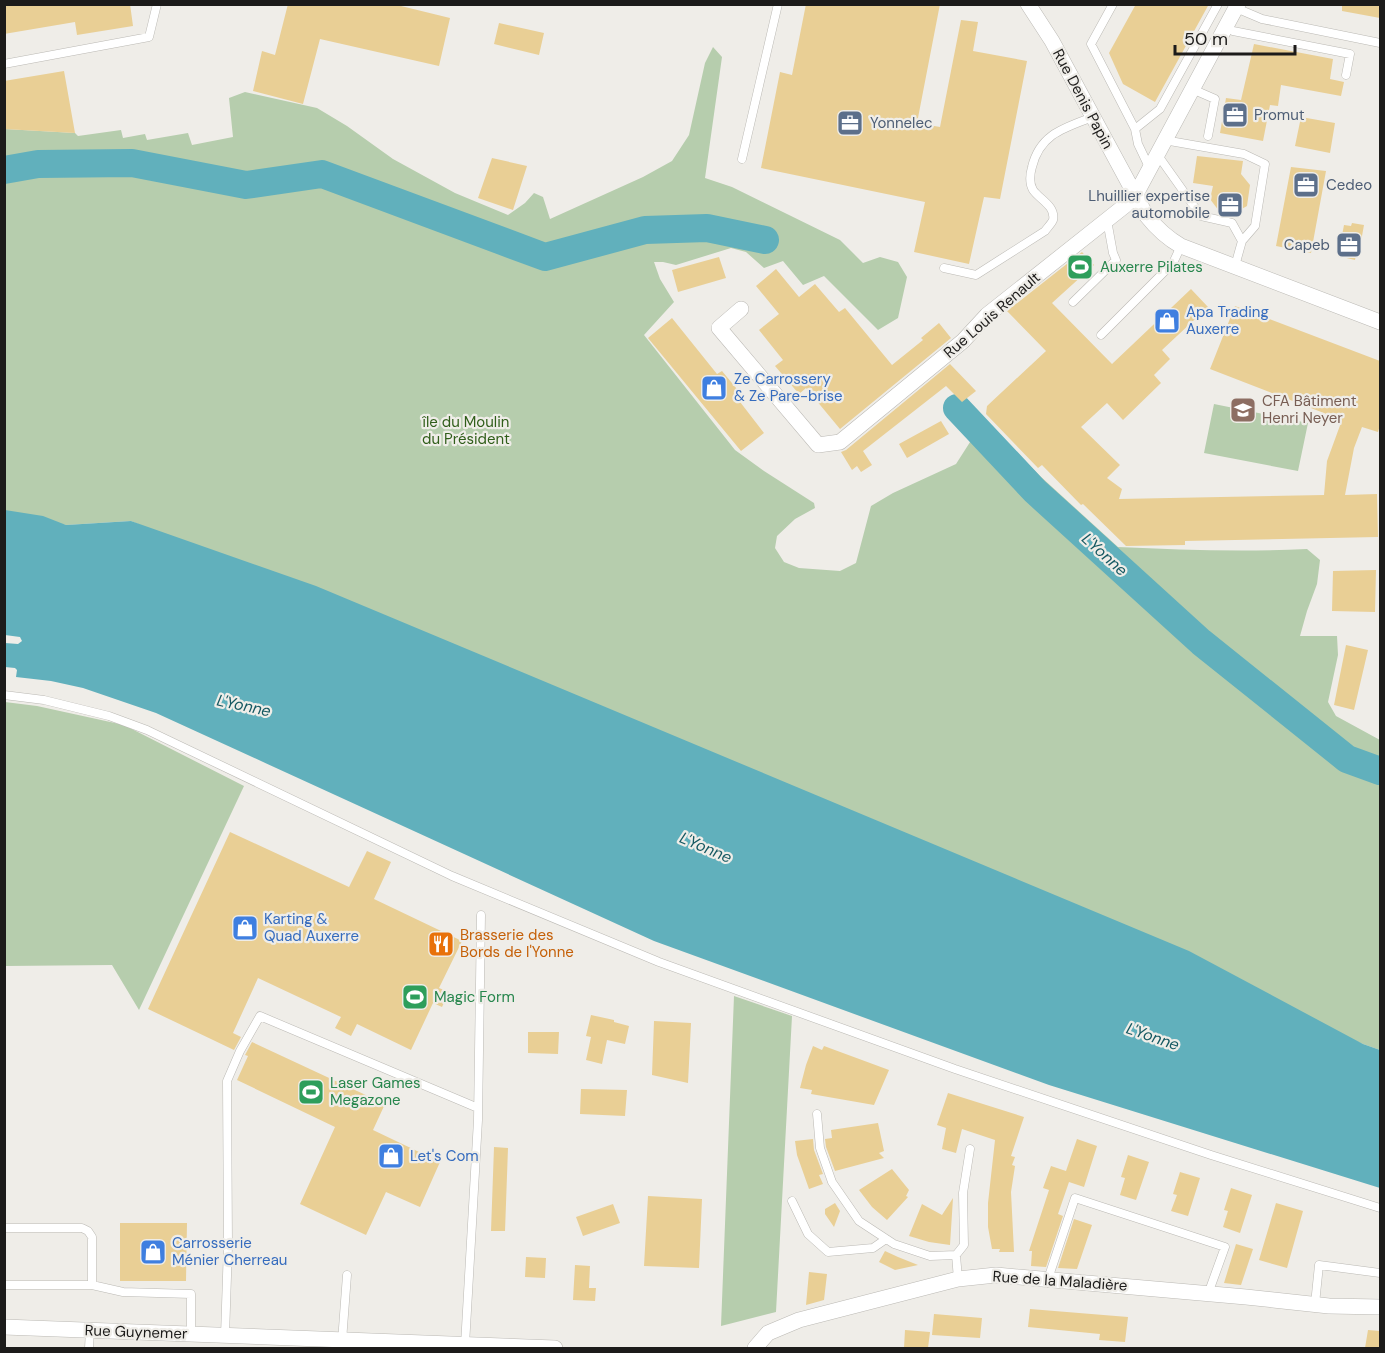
<svg xmlns="http://www.w3.org/2000/svg" width="1385" height="1353" font-family="'DM Sans',sans-serif">
<style>
.green{fill:#b6cdad}
.water{fill:#61b0bc}
.lines{fill:none;stroke-linecap:round;stroke-linejoin:round}
.river{stroke:#61b0bc;stroke-width:28}
.building{fill:#e9cf95}
.service-casing{stroke:#bbb9b4;stroke-width:9}
.minor-casing{stroke:#bbb9b4;stroke-width:16}
.service{stroke:#fff;stroke-width:8}
.minor{stroke:#fff;stroke-width:15}
.labels{text-anchor:middle;stroke-width:4.5;stroke-linejoin:round;paint-order:stroke}
.street-label{font-size:15px;fill:#1c1b1a;stroke:#efede8}
.service-label{font-size:15px;fill:#4e5e75;stroke:#efede8;text-anchor:start}
.leisure-label{font-size:15px;fill:#27864d;stroke:#efede8;text-anchor:start}
.shop-label{font-size:15px;fill:#366cbe;stroke:#efede8;text-anchor:start}
.education-label{font-size:15px;fill:#785e54;stroke:#efede8;text-anchor:start}
.park-label{font-size:15px;fill:#305e1a;stroke:#efede8}
.food-label{font-size:15px;fill:#c56008;stroke:#efede8;text-anchor:start}
.water-label{font-size:16px;font-style:italic;fill:#155962;stroke:#efede8}
</style>
<rect width="100%" height="100%" fill="#efede8"/>
<path class="green" d="M713,47l9,10 -17,121 27,9 108,53 23,23 17,-6 18,5 9,15 -9,41 -20,12 -54,-54 -21,9 -20,-24 -19,7 -18,-16 -15,-4 -55,17 -13,-3h-9l6,17 14,23 -30,33 91,115 29,21 50,32 1,5 -20,11 -18,17 -2,12 9,14 15,6 41,3 16,-8 15,-57 22,-13 63,-29 16,-25 2,-31 66,68 78,71c63,3 126,5 189,2l13,11 -3,24 -10,27 -7,25h37l1,19 -10,47 8,14 44,24v310l-17,-6 -1232,-523 -65,4 -61,-12v-384l70,4 3,3 43,-6 2,8 22,-4 2,6 41,-7 4,12 41,-8 -4,-39 16,-6 72,16 30,18 46,33 62,34 53,22 17,-12 9,-10 9,4 7,22 93,-42 29,-16 17,-26 16,-72z
M1214,404l94,19 -10,48 -94,-18z
M5,702l32,4 87,19 120,61 -105,224 -27,-45 -107,1z
M734,996l58,20 -16,296 -55,14z"/>
<path class="water" d="M5,510l38,6 23,9 65,-4 185,65 873,365 174,93 17,6v138l-331,-103 -395,-144 -498,-228 -73,-25 -32,-7 -35,-4 1,-7 -2,-2 -10,-1v-24l13,1 4,-3 -2,-4 -15,-2z"/>
<g class="lines">
<path class="river" d="M4,170l34,-6 94,-1 114,22 76,-11 223,83 100,-27 62,-2 58,12
M957,408l78,83 166,151 146,117 33,12"/>
</g>
<path class="building" d="M4,4h126l3,22 -56,9 -2,-13 -71,12z
M288,4h114l-1,2 49,12 -11,48 -119,-27 -17,65 -50,-13 9,-40 13,4z
M806,4h134l-23,119 23,4 21,-107 17,2 -5,29 54,10 -27,138 -16,-2 -15,67 -55,-12 11,-50 -164,-34 19,-96 12,3z
M1136,4h73l-54,98 -32,-18 -14,-31z
M1342,4h38v14l-38,-7z
M499,23l45,10 -5,22 -45,-11z
M1254,44l79,15 -3,20 14,3 -3,14 -60,-11 -3,21 -8,-1 -7,36 -43,-8 6,-35 15,2z
M64,71l11,62 -71,-4v-48z
M1301,117l34,6 -5,30 -35,-7z
M1197,156l46,5 -2,13 9,11 -3,21 -18,10 -7,-1 -12,-16 3,-13 -20,-3z
M492,158l35,8 -14,44 -35,-12z
M1291,167l35,4 -15,82 -35,-7z
M1352,223l12,2 -4,22 -2,-1 -3,14 -17,-4 6,-31 7,1z
M1082,252l12,13 -42,38 60,61 79,-75 17,18 -46,43 8,9 -16,16 7,8 -38,37 -16,-17 -26,24 39,38 -13,13 15,11 -3,10 205,-4 3,-34 15,-41 -132,-51 25,-63 145,55v64l-2,7 -16,-5 -8,21 -9,47 32,-1 1,43 -193,4v4l-59,1 -43,-42 -2,1 -39,-40 -4,3 -52,-54 1,-8 59,-55 -39,-40z
M719,257l7,21 -48,14 -6,-22z
M776,269l23,28 16,-13 24,28 6,-4 47,57 31,-25 -2,-2 18,-15 12,15 -111,91 -34,-41 -7,6 -24,-28 8,-6 -24,-30 20,-16 -23,-28z
M672,318l45,56 5,-3 19,23 -4,4 27,35 -23,18 -93,-113z
M950,364l26,27 -14,11 -16,-16 -83,65 9,14 -11,7 -4,-6 -5,4 -11,-18 5,-2z
M941,421l8,13 -42,24 -8,-14z
M1376,570l-1,42 -43,-1 1,-40z
M1346,645l22,5 -14,60 -20,-5z
M230,832l119,55 18,-36 24,11 -17,37 88,42 -23,47 10,4 -7,15 -9,-4 -22,47 -54,-26 -6,12 -16,-8 6,-11 -83,-39 -25,55 8,4 -7,13 -86,-41z
M591,1015l23,5v2l15,4 -4,18 -18,-4 -5,24 -16,-4 5,-23 -5,-1z
M654,1021l37,2 -3,60 -36,-8z
M528,1032h31l-1,22 -30,-1z
M252,1042l133,62 -12,26 67,32 -20,45 -34,-15 -20,43 -66,-31 35,-77 -98,-47 11,-24 -3,-1z
M813,1046l9,4 2,-4 65,24 -15,35 -63,-11 1,-4 -12,-2 6,-23z
M581,1089l46,1 -2,26 -45,-2z
M948,1093l76,24 -13,39 4,1 -3,8 3,1 -4,26 3,60h-15l1,-3h-8l-4,-22v-24l7,-63 -33,-11 -6,24 -14,-4 4,-21 -9,-3z
M878,1123l6,28 -5,2 5,5 -49,13 -9,-24 -1,-8 7,-1 -1,-8z
M813,1139l1,11 9,24 -4,1 4,9 -14,5 -12,-34 -2,-14z
M1077,1139l20,7 -13,41 -15,-5 -11,32 5,2 -17,51 -15,-1 1,-15h-3l20,-61 -6,-2 8,-22 15,5z
M494,1147l14,1 -3,83h-14z
M1128,1155l21,7 -13,38 -16,-5 5,-17 -4,-1z
M892,1169l17,21 -3,6 2,1 -21,23 -15,-13 -13,-17z
M1180,1172l20,6 -12,38 -17,-5 6,-16 -4,-1z
M1231,1188l21,7 -12,38 -17,-6 5,-16 -4,-1z
M648,1196l54,3 -3,69 -55,-2z
M953,1198l-3,47 -21,-3 -20,-6 13,-32 20,11z
M835,1203l5,8 -6,16 -9,-13v-5z
M1276,1203l27,8 -16,57 -28,-8z
M613,1204l7,19 -37,13 -7,-19z
M1074,1219l18,6 -15,44 -19,-1z
M120,1223h67l-1,58h-66z
M1236,1244l17,5 -12,36 -17,-2z
M885,1251l13,6 20,8 -23,5 -16,-8z
M526,1257l20,1 -1,20 -20,-1z
M575,1265l15,1 -1,22h7l-1,13 -22,-1z
M809,1272l18,2 -3,26 -18,5z
M1030,1309l98,8 -3,25 -26,-2 1,-6 -72,-7z
M934,1314l48,4 -2,20 -48,-3z
M905,1330l25,2 -2,16h-24z
M1368,1330l12,1v17h-15z"/>
<g class="lines">
<defs>
<path id="service" d="M1113,4l-22,40 44,85 3,15 11,23
M1236,8l26,11 118,24
M1226,26l7,5 117,23 -4,21
M4,64l145,-27 8,-33
M1192,89l23,10 -7,37
M1135,129l25,-20 58,-105
M1164,140l80,14 21,10 -10,62 -13,15
M1157,154l44,62 31,7 10,18 -7,25
M742,159l36,-155
M944,268l32,7 69,-44c2,-3 7,-8 8,-11 3,-14 -14,-21 -20,-30 -4,-7 -3,-16 -1,-23 8,-33 32,-39 61,-50
M1073,302l43,-42 -3,-7 -6,-33
M1101,335l72,-72 8,-17
M4,695l40,5 65,16 38,14 305,146 207,86 296,107 256,86 169,53
M817,1114l3,34 12,34 27,39 35,23 36,12 26,-1
M792,1201l16,33 20,18 45,-4 13,-9
M4,1228h78l6,3 4,6v48h-88
M958,1279l-2,-24 8,-10 -1,-52 7,-44
M1048,1279l27,-81 150,49 -17,47
M92,1285l31,7 68,2v40
M1315,1304l4,-39 61,8
M225,1336l3,-90 -1,-165 13,-30 20,-35 218,92
M342,1341l5,-66
M465,1345l13,-225 3,-205
M89,1348l1,-18"/>
<path id="minor" d="M1028,4l24,37 94,174c11,14 21,23 35,31l199,76
M741,309l-22,19 99,117 22,-3 123,-101 24,-26 140,-111 8,-8 103,-192
M4,1327l551,21
M755,1348l13,-15 31,-13 159,-41 38,-4 250,22 83,9 51,1"/>
</defs>
<use href="#service" class="service-casing"/>
<use href="#minor" class="minor-casing"/>
<use href="#service" class="service"/>
<use href="#minor" class="minor"/>
</g>
<defs>
<symbol id="office-square" viewBox="-11 -11 22 22"><rect x="-9" y="-9" width="18" height="18" rx="4" fill="#5c6f8a" stroke="#efede8"/><path d="M-6-3h4V-5.5h4V-3h4V5H-6ZM-1-4.5V-3h2v-1.5ZM-6 0V1H6V0Z" fill="#fff"/></symbol>
<symbol id="stadium-square" viewBox="-11 -11 22 22"><rect x="-9" y="-9" width="18" height="18" rx="4" fill="#2e9e5b" stroke="#efede8"/><path d="M0-5a6.5 5 0 1 0 0 10a6.5 5 0 1 0 0-10ZM-3.5-1.8h7v3.6h-7Z" fill="#fff"/></symbol>
<symbol id="shop-square" viewBox="-11 -11 22 22"><rect x="-9" y="-9" width="18" height="18" rx="4" fill="#3f7fe0" stroke="#efede8"/><path d="M-5-2.5h2.3a2.7 3.5 0 0 1 5.4 0H5L5.5 6h-11ZM-1.5-2.5h3a1.5 2.3 0 0 0-3 0Z" fill="#fff"/></symbol>
<symbol id="university-square" viewBox="-11 -11 22 22"><rect x="-9" y="-9" width="18" height="18" rx="4" fill="#8d6e63" stroke="#efede8"/><path d="M0-5L7-2L0 1L-7-2ZM-4 1L0 2.5L4 1V4Q0 6-4 4Z" fill="#fff"/></symbol>
<symbol id="restaurant-square" viewBox="-11 -11 22 22"><rect x="-9" y="-9" width="18" height="18" rx="4" fill="#e8710a" stroke="#efede8"/><path d="M-5-6h1v4h1v-4h1v4h1v-4h1v5L-1.5 .5V6h-2V.5L-5-1ZM5-6V6H3V1.5H1.5Q1.5-4 5-6Z" fill="#fff"/></symbol>
</defs>
<g fill-rule="evenodd">
<use href="#office-square" x="1220" y="100" width="30" height="30"/>
<use href="#office-square" x="835" y="108" width="30" height="30"/>
<use href="#office-square" x="1291" y="170" width="30" height="30"/>
<use href="#office-square" x="1215" y="190" width="30" height="30"/>
<use href="#office-square" x="1334" y="230" width="30" height="30"/>
<use href="#stadium-square" x="1065" y="252" width="30" height="30"/>
<use href="#shop-square" x="1152" y="306" width="30" height="30"/>
<use href="#shop-square" x="699" y="373" width="30" height="30"/>
<use href="#university-square" x="1228" y="395" width="30" height="30"/>
<use href="#shop-square" x="230" y="913" width="30" height="30"/>
<use href="#restaurant-square" x="426" y="929" width="30" height="30"/>
<use href="#stadium-square" x="400" y="982" width="30" height="30"/>
<use href="#stadium-square" x="296" y="1077" width="30" height="30"/>
<use href="#shop-square" x="376" y="1141" width="30" height="30"/>
<use href="#shop-square" x="138" y="1237" width="30" height="30"/>
</g>
<g class="labels">
<g class="street-label">
<text transform="translate(1083 99) rotate(62)" y="5">Rue Denis Papin</text>
<text transform="translate(992 315) rotate(-41)" y="5">Rue Louis Renault</text>
<text transform="translate(1060 1281) rotate(4)" y="5">Rue de la Maladière</text>
<text transform="translate(136 1332) rotate(2)" y="5">Rue Guynemer</text>
</g>
<g class="service-label">
<text x="1254" y="120">Promut</text>
<text x="870" y="128">Yonnelec</text>
<text x="1326" y="190">Cedeo</text>
<text x="1210" y="201" text-anchor="end">Lhuillier expertise<tspan x="1210" dy="17">automobile</tspan></text>
<text x="1330" y="250" text-anchor="end">Capeb</text>
</g>
<g class="leisure-label">
<text x="1100" y="272">Auxerre Pilates</text>
<text x="434" y="1002">Magic Form</text>
<text x="330" y="1088">Laser Games<tspan x="330" dy="17">Megazone</tspan></text>
</g>
<g class="shop-label">
<text x="1186" y="317">Apa Trading<tspan x="1186" dy="17">Auxerre</tspan></text>
<text x="734" y="384">Ze Carrossery<tspan x="734" dy="17">&amp; Ze Pare-brise</tspan></text>
<text x="264" y="924">Karting &amp;<tspan x="264" dy="17">Quad Auxerre</tspan></text>
<text x="410" y="1161">Let's Com</text>
<text x="172" y="1248">Carrosserie<tspan x="172" dy="17">Ménier Cherreau</tspan></text>
</g>
<g class="education-label">
<text x="1262" y="406">CFA Bâtiment<tspan x="1262" dy="17">Henri Neyer</tspan></text>
</g>
<g class="park-label">
<text x="466" y="427">île du Moulin<tspan x="466" dy="17">du Président</tspan></text>
</g>
<g class="food-label">
<text x="460" y="940">Brasserie des<tspan x="460" dy="17">Bords de l'Yonne</tspan></text>
</g>
<g class="water-label">
<text transform="translate(1105 554) rotate(42)" y="6">L'Yonne</text>
<text transform="translate(244 705) rotate(12)" y="6">L'Yonne</text>
<text transform="translate(706 847) rotate(23)" y="6">L'Yonne</text>
<text transform="translate(1153 1036) rotate(19)" y="6">L'Yonne</text>
</g>
</g>
<rect width="1385" height="1353" fill="none" stroke="#1c1b1a" stroke-width="12"/>
<path d="M1175 45v9h120v-9" fill="none" stroke="#1c1b1a" stroke-width="3"/>
<text x="1184" y="45" font-size="18" fill="#1c1b1a" stroke="#efede8" stroke-width="4.5" paint-order="stroke">50 m</text>
</svg>
